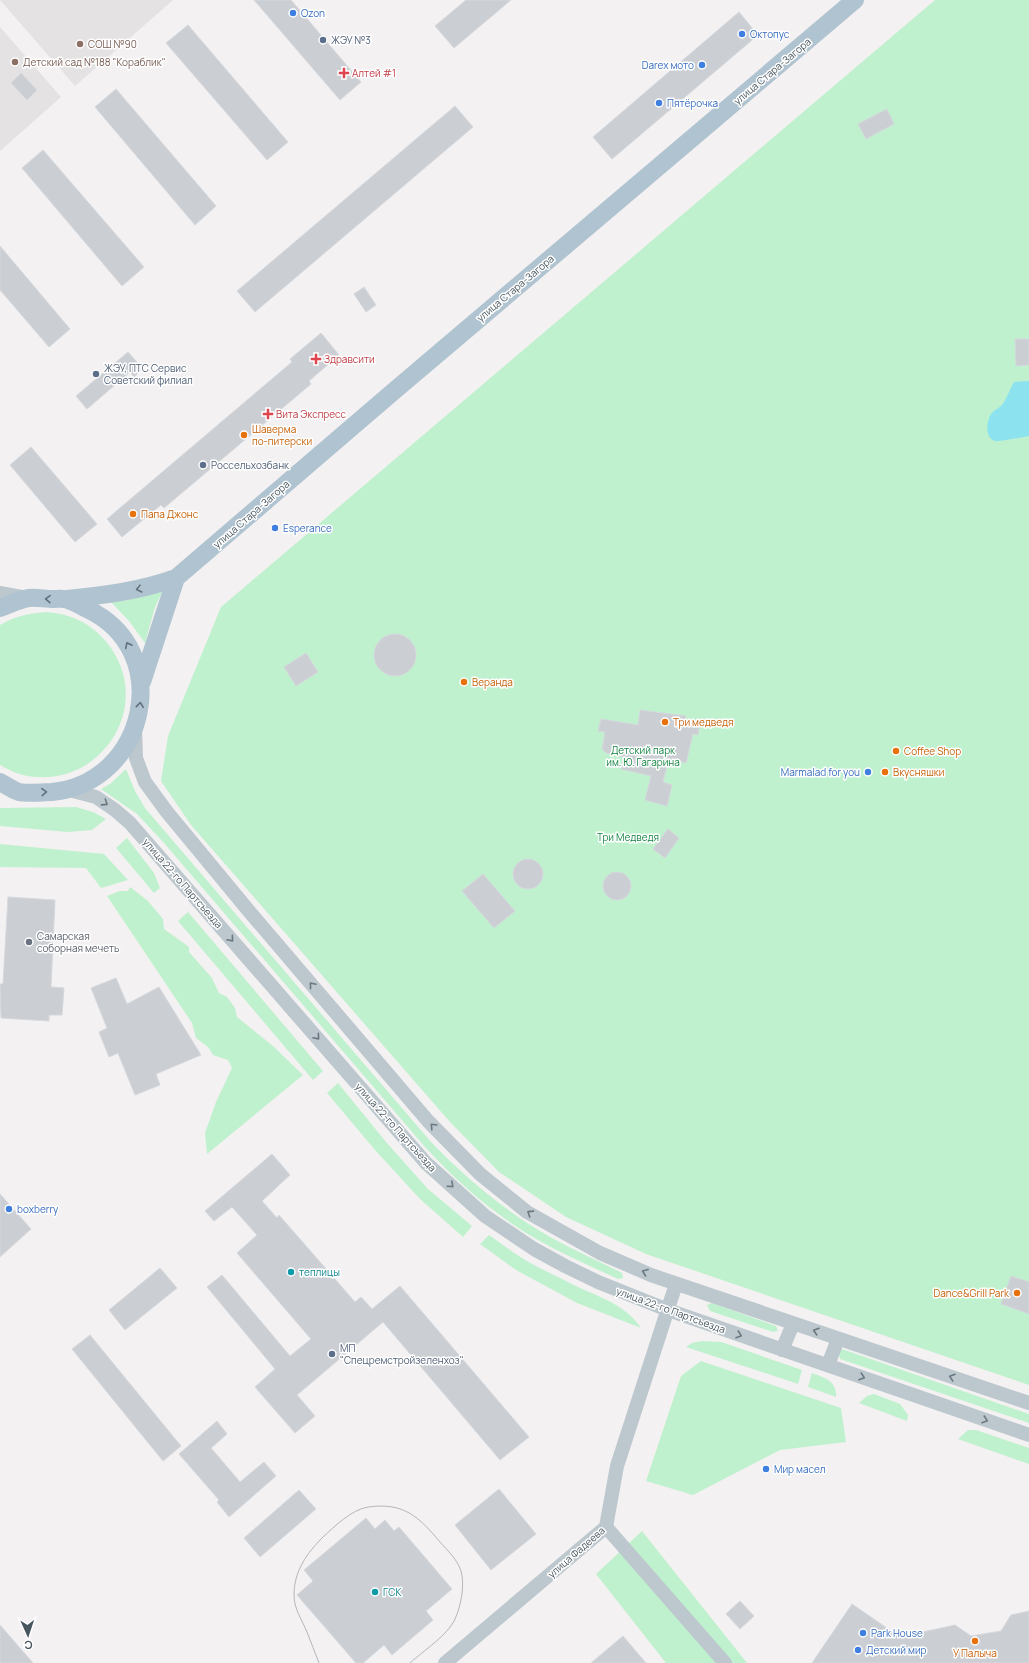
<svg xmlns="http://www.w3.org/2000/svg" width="1029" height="1663" font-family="Manrope,sans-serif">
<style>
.education{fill:#e4e2e3}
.green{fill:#c0f1ce}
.water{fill:#8ce3ef}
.building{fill:#cbcfd4;stroke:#d5d8dd}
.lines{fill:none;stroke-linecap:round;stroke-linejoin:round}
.minor{stroke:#bcc7ce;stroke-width:14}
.major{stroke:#b0c3d0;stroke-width:18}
.tram{stroke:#b3b7bb;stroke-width:1}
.oneway{stroke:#62717b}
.oneway2{stroke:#6b7880}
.shop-dot{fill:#3f7fe0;stroke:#fff;stroke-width:1.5}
.service-dot{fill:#5c6f8a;stroke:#fff;stroke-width:1.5}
.education-dot{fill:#8d6e63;stroke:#fff;stroke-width:1.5}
.health-dot{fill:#e0444e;stroke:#fff;stroke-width:1.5}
.food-dot{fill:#e8710a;stroke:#fff;stroke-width:1.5}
.worship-dot{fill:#6b7280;stroke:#fff;stroke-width:1.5}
.culture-dot{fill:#0f9aa8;stroke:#fff;stroke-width:1.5}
.labels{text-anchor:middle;stroke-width:3;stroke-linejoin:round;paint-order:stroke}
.shop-label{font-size:10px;fill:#366cbe;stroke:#fff;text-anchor:start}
.service-label{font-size:10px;fill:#4e5e75;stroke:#fff;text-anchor:start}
.education-label{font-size:10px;fill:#785e54;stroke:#fff;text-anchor:start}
.street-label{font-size:10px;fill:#48565f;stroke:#fff}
.health-label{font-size:10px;fill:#be3a42;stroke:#fff;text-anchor:start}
.food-label{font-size:10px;fill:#c56008;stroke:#fff;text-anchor:start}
.park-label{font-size:10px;fill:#158443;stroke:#fff}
.worship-label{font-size:10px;fill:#5b616d;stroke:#fff;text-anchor:start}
.culture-label{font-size:10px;fill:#0d838f;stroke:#fff;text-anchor:start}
</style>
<rect width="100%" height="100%" fill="#f3f1f1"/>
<path class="education" d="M0,0h173l-98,86z
M0,27l61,70 -61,54z"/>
<path class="green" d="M935,0h94v1385l-383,-131 -80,-37 -67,-45 -49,-50 -259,-297 -30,-44 7,-45 53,-129z
M165,586l-10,21 -10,36 -16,-22 -18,-19 17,-2z
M47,612c8,1 16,2 24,5 16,5 30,17 40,31 44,64 -17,147 -92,126 -6,-2 -13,-6 -19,-9v-140c15,-9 30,-12 47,-13z
M126,769l9,22 10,17 286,334c33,34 68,64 109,89 26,16 55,28 82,42l1,5 -5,1c-26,-12 -54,-24 -80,-39 -42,-24 -80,-57 -113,-93l-261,-304 -27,-29 -36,-25 9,-5z
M76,807l17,5 13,7 -14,11 -24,2 -68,-6v-18z
M127,838l27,35 6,15 -6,5 -38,-45z
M0,844l104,10 24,26 -27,8 -15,-20 -86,-1z
M130,887l18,14 15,18 1,10 25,18v5l23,26 7,15 8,4 8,11 2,9 36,29 30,29 -96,79 -2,-21 11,-31 16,-34 -4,-8 -15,-5 -5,-8 -12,-9 -4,-15 -85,-127 13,-5h8z
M188,912l135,159 -10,9 -135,-159z
M338,1083l48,59 42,47 44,37 -9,11 -43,-38 -45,-49 -48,-57z
M489,1235c11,8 22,16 33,23 14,9 30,16 44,23 27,15 57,20 75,47l-64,-25 -61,-33 -36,-26z
M712,1303l64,23 2,5 -5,1 -63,-21 -3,-6z
M702,1341l19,1 81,28 -4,14 -112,-37 6,-4z
M842,1349l187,65v9l-189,-64 -2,-7z
M701,1361l140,47 5,34 -66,8 -87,45 -47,-14 35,-105z
M812,1373c13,5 25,8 24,24l-28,-10z
M874,1394l26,10 8,11 -1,6 -48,-18 8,-7z
M968,1430h8l53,18v16l-71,-25z
M642,1531l105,132h-81l-70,-89z"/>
<path class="water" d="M1029,381v55c-6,1 -30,6 -34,5 -10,-3 -9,-19 -4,-27 4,-5 10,-6 13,-12 4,-7 6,-13 10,-20z"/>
<path class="building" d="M254,0h37l70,82 -21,18z
M466,0h45l-57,48 -19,-22z
M739,12l19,23 -146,124 -19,-22z
M188,25l100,117 -21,18 -101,-117z
M21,73l16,17 -10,10 -16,-17z
M116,89l100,117 -21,19 -100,-118z
M455,106l18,21 -218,185 -18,-21z
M887,109l7,15 -28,15 -8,-15z
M43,150l101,117 -22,19 -100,-118z
M0,246l70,83 -21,18 -49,-57z
M364,287l12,18 -10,7 -12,-18z
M321,333l18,22 -30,26 2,3 -147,124 -3,-3 -39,32 -15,-18 185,-157 -2,-3z
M1015,339h14v26l-13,1z
M128,352l15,17 -9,8 -4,-5 -43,37 -11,-13z
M31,447l66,77 -22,18 -65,-77z
M374 655a21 21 0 1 1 42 0a21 21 0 1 1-42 0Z
M306,653l12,19 -22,14 -12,-19z
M640,710l46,6 -1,5 15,2 -2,12 -5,-1 -7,29 -17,-4 -6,23 9,3 -5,21 -22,-6 6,-24 -30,-7 3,-12 -18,-4 -4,-4 3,-17 -7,-1 3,-12 37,6z
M668,829l11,9 -14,20 -12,-9z
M513 874a15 15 0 1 1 30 0a15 15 0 1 1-30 0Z
M603 886a14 14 0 1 1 28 0a14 14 0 1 1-28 0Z
M483,874l32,37 -21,17 -32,-37z
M8,897l47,3 -4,87 13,1 -2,27h-13v6l-48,-3 -1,-34h3z
M116,978l11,26 32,-17 42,68 -45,19 4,11 -25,10 -17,-42 -9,4 -10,-25 8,-4 -16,-40z
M272,1154l18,21 -28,26 15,17 2,-3 76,87 6,-5 11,12 28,-23 129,151 -29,23 -117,-138 -86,73 18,21 -20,17 -40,-46 20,-18 -68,-82 15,-12 68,81 21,-17 -74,-86 20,-18 -25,-28 -18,14 -9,-10z
M0,1194l31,35 -31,28z
M160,1268l17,20 -52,42 -16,-20z
M1011,1276l18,6v32l-28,-10z
M90,1335l91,111 -18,15 -91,-112z
M217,1421l10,13 -16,14 29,34 24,-20 12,14 -47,41 -12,-15 2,-2 -40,-46z
M499,1489l37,45 -45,36 -36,-45z
M299,1490l17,19 -56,48 -16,-19z
M366,1518l9,11 10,-9 9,11 5,-4 53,62 -26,22 7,9 -41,35 -8,-10 -21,18h-7l-59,-68 16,-14 -9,-11z
M740,1601l14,15 -14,13 -14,-15z
M852,1604l48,33 55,-12 16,11 30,-5 10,-16 18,-4v52h-217z
M0,1625l33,38h-33z
M623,1636l23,27h-55z"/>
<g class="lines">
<path class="minor" d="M0,593l27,5
M135,728l1,30 9,24 22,30 81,98 180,211 52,53 47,38 73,41 51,22 378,128
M69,790l27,7 19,13 15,13 296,340 59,53 49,33 31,17 33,16 70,28 361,125
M782,1350l11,-26
M828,1365l10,-26
M606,1527l119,136
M445,1663l161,-136 11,-61 59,-182"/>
<path class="major" d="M67,599c39,-4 72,-8 109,-21l218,-187 461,-391
M0,608c9,-3 20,-9 29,-10 8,-1 16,1 24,1 5,0 11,-1 15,1 7,2 13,6 19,9 89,41 60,174 -35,183 -10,0 -23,2 -33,0 -6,-2 -13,-7 -19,-10
M142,682l34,-104"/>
<path class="tram" d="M319,1663c-4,-10 -8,-21 -12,-31 -5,-12 -13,-23 -13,-37 0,-24 13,-42 29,-58 12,-11 28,-27 45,-30 36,-5 51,10 72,35 8,9 17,17 21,29 4,14 0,35 -6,48 -7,16 -32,32 -45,44"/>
</g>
<defs><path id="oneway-chevron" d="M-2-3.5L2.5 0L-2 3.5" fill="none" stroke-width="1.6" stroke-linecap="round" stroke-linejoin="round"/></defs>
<g class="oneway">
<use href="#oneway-chevron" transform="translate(139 589) rotate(166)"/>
<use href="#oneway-chevron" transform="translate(48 599) rotate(-178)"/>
<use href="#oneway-chevron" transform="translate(128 645) rotate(-117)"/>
<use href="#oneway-chevron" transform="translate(140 705) rotate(-84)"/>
<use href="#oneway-chevron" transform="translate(44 792) rotate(-2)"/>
</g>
<g class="oneway2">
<use href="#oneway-chevron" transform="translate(105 803) rotate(33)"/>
<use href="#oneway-chevron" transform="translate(231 939) rotate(49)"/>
<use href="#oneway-chevron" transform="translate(312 985) rotate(-130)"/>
<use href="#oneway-chevron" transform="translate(317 1037) rotate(49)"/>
<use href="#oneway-chevron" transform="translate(433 1126) rotate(-134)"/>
<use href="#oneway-chevron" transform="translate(451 1185) rotate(42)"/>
<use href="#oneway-chevron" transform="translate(530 1213) rotate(-147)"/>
<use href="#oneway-chevron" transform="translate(645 1272) rotate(-158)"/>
<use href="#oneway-chevron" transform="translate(816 1331) rotate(-162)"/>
<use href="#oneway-chevron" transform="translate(739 1335) rotate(19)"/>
<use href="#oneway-chevron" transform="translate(862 1377) rotate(19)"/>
<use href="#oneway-chevron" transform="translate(952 1377) rotate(-161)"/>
<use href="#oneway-chevron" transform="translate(985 1420) rotate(19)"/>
</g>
<g class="shop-dot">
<circle cx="293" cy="13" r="4"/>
<circle cx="742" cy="34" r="4"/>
<circle cx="702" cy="65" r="4"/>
<circle cx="659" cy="103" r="4"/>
<circle cx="275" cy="528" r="4"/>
<circle cx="868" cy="772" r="4"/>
<circle cx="9" cy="1209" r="4"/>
<circle cx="766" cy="1469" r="4"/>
<circle cx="863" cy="1633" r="4"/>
<circle cx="858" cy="1650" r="4"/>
</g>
<g class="service-dot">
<circle cx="323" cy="40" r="4"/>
<circle cx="96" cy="374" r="4"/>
<circle cx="203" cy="465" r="4"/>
<circle cx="332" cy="1354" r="4"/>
</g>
<g class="education-dot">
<circle cx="80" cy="44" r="4"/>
<circle cx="15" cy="62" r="4"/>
</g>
<g class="health-dot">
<path d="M342 67h4v4h4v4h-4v4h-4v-4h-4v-4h4z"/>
<path d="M314 353h4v4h4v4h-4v4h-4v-4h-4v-4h4z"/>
<path d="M266 408h4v4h4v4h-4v4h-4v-4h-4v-4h4z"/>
</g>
<g class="food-dot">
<circle cx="244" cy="435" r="4"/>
<circle cx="133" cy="514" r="4"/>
<circle cx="464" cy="682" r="4"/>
<circle cx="665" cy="722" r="4"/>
<circle cx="896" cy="751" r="4"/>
<circle cx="885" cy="772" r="4"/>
<circle cx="1017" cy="1293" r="4"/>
<circle cx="975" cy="1641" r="4"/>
</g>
<circle class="worship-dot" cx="29" cy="942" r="4"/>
<g class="culture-dot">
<circle cx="291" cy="1272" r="4"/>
<circle cx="375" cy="1592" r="4"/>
</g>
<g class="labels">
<g class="shop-label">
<text x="301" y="17">Ozon</text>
<text x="750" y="38">Октопус</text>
<text x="694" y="69" text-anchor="end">Darex мото</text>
<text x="667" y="107">Пятёрочка</text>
<text x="283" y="532">Esperance</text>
<text x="860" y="776" text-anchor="end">Marmalad for you</text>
<text x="17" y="1213">boxberry</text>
<text x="774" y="1473">Мир масел</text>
<text x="871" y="1637">Park House</text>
<text x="866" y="1654">Детский мир</text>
</g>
<g class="service-label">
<text x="331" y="44">ЖЭУ №3</text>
<text x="104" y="372">ЖЭУ, ПТС Сервис<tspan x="104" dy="12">Советский филиал</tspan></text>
<text x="211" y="469">Россельхозбанк</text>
<text x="340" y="1352">МП<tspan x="340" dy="12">"Спецремстройзеленхоз"</tspan></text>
</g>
<g class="education-label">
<text x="88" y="48">СОШ №90</text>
<text x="23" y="66">Детский сад №188 "Кораблик"</text>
</g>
<g class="street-label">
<text transform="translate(772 71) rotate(-40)" y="4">улица Стара-Загора</text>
<text transform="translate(515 288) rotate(-40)" y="4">улица Стара-Загора</text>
<text transform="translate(251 514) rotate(-41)" y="4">улица Стара-Загора</text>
<text transform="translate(183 883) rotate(49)" y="4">улица 22-го Партсъезда</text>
<text transform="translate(396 1127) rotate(48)" y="4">улица 22-го Партсъезда</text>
<text transform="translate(671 1310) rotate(20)" y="4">улица 22-го Партсъезда</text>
<text transform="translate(576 1552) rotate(-41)" y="4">улица Фадеева</text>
</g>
<g class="health-label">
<text x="352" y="77">Алтей #1</text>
<text x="324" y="363">Здравсити</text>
<text x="276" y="418">Вита Экспресс</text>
</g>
<g class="food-label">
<text x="252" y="433">Шаверма<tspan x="252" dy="12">по-питерски</tspan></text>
<text x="141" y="518">Папа Джонс</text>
<text x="472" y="686">Веранда</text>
<text x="673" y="726">Три медведя</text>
<text x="904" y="755">Coffee Shop</text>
<text x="893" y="776">Вкусняшки</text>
<text x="1009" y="1297" text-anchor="end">Dance&amp;Grill Park</text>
<text x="975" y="1657" text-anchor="middle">У Палыча</text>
</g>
<g class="park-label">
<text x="643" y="754">Детский парк<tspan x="643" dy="12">им. Ю. Гагарина</tspan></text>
<text x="628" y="841">Три Медведя</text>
</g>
<g class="worship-label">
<text x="37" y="940">Самарская<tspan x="37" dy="12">соборная мечеть</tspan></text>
</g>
<g class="culture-label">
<text x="299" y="1276">теплицы</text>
<text x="383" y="1596">ГСК</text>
</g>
</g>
<g transform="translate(28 1635) rotate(177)" stroke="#ffffff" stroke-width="3" paint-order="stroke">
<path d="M0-3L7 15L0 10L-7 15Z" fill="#48565f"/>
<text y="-6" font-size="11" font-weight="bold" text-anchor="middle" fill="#48565f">С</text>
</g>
</svg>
